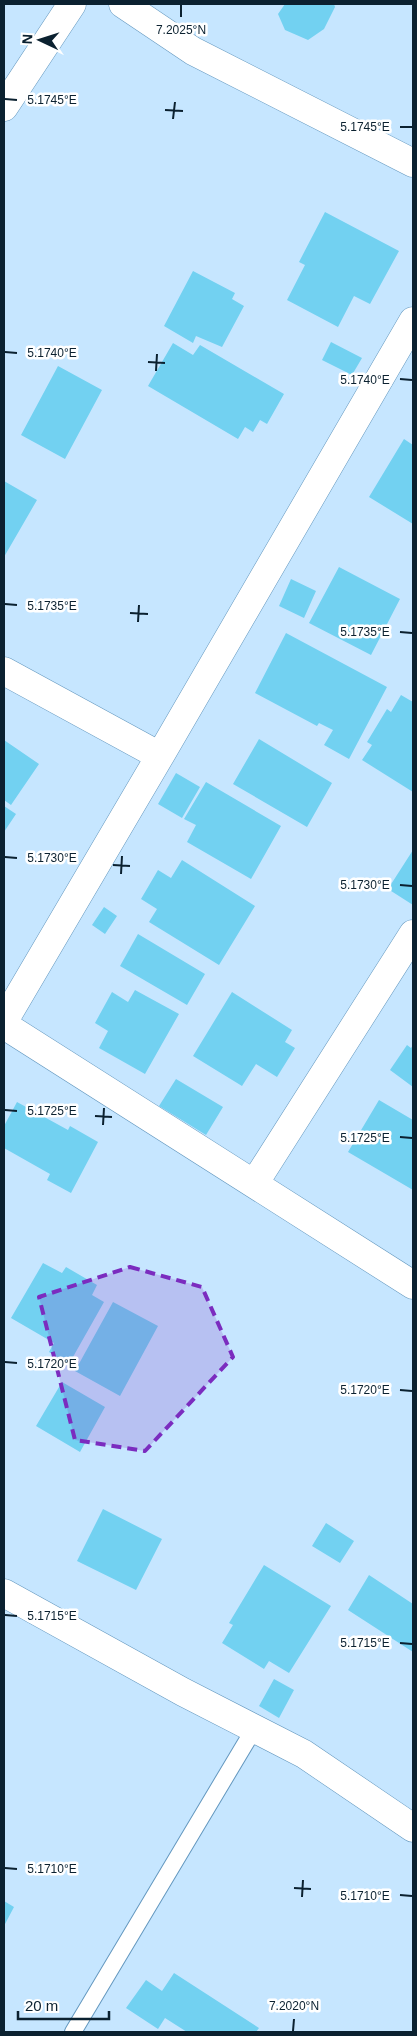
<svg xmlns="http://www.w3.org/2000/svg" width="417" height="2036" font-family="Arial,sans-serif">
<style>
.building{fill:#72d1f1}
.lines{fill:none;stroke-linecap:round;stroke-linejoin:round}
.lane-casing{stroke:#6498bf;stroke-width:18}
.street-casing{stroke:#6498bf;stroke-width:29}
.lane{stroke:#fff;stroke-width:16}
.street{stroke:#fff;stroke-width:28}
.marked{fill:#7b2cbf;fill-opacity:0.2;stroke:#7b2cbf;stroke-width:4;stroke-dasharray:10 6;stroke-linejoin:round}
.ticks{fill:none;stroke:#0b2130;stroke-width:2}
.ticks-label{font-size:12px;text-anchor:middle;fill:#0b2130;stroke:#fff;stroke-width:5;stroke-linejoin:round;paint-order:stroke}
</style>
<rect width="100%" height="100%" fill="#c6e6ff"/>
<path class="building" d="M285,4h49l1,3 -11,22 -16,11 -23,-10 -7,-16z
M325,212l74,39 -29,53 -16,-8 -16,31 -51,-27 18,-35 -6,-3z
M193,271l42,22 -3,6 12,7 -22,41 -26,-11 -3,7 -29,-17z
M331,342l31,16 -10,17 -30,-15z
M173,343l20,12 7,-10 84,49 -17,30 -7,-4 -7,12 -8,-5 -7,12 -90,-53z
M58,366l44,24 -37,69 -44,-24z
M404,439l9,6v79l-44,-27z
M4,481l33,19 -33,57z
M339,567l61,32 -29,56 -62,-32z
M291,579l25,12 -12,27 -25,-12z
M286,633l101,54 -38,72 -25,-14 9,-15 -14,-7 -2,3 -62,-33z
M401,695l12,7v90l-51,-32 10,-15 -5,-3 20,-33 4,3z
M259,739l73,44 -25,44 -74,-43z
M4,740l35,24 -28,41 -7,-5z
M176,773l24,14 -18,31 -24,-14z
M206,782l75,44 -30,53 -64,-37 9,-17 -12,-6z
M4,806l12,8 -12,18z
M413,850v55l-25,-16z
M182,860l73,46 -36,59 -70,-43 8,-13 -16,-10 17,-29 13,8z
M104,907l13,9 -12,18 -13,-9z
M138,934l67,40 -18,31 -67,-39z
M135,990l44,24 -34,60 -46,-26 9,-17 -13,-8 17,-31 16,10z
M232,992l60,38 -7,12 10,6 -18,29 -21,-13 -14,22 -49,-30z
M407,1045l4,3 2,-3v42l-23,-17z
M176,1079l47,28 -17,28 -47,-29z
M379,1100l34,20v70l-65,-38z
M17,1102l51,28 2,-4 28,16 -27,51 -24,-13 3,-6 -46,-26v-22z
M43,1263l19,10 4,-6 31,18 -5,10 12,7 -35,62 -20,-12 5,-9 -43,-25z
M113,1302l45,24 -38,70 -45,-25z
M62,1382l43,25 -25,45 -44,-26z
M103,1509l59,30 -26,51 -59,-29z
M326,1523l28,18 -14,22 -28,-17z
M264,1565l67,41 -42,67 -20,-12 -5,8 -42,-26 11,-18 -4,-2z
M369,1575l44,29v48l-65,-42z
M274,1679l20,11 -15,28 -20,-12z
M4,1901l10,6 -10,19z
M174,1973l85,55 -3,4h-69l-22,-14 -7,11 -32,-21 20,-28 16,11z"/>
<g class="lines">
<defs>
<path id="lane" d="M73,2032l181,-303"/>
<path id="street" d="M123,4l70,47 220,112
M4,107l68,-103
M4,671l156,85 253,-435
M4,1021l156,-265
M4,1025l409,260
M254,1184l159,-250
M4,1593l179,99 121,62 109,74"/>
</defs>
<use href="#lane" class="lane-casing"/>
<use href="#street" class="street-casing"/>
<use href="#lane" class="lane"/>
<use href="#street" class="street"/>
</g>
<path class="marked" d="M130,1267l72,20 31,70 -88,94 -70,-11 -36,-143z"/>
<path class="ticks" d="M181,17v-12M5,99l12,1M165,110l18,1M173,119l2,-17M400,127h12M5,352l12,1M148,362l17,1M156,371l1,-17M400,379l12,1M5,604l12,1M130,613l18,1M138,622l1,-17M400,632l12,1M5,857l12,1M113,865l17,1M121,874l1,-18M400,885l12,1M5,1110l12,1M95,1116l17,1M103,1125l1,-17M400,1137l12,1M5,1362l12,1M400,1390l12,1M5,1615l12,1M400,1643l12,1M5,1868l12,1M294,1888l17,1M400,1895l12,1M302,1897l1,-17M293,2031l1,-12"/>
<g class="ticks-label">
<text x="181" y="34">7.2025°N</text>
<text x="52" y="104">5.1745°E</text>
<text x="365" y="131">5.1745°E</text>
<text x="52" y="357">5.1740°E</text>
<text x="365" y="384">5.1740°E</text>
<text x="52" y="610">5.1735°E</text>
<text x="365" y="636">5.1735°E</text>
<text x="52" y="862">5.1730°E</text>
<text x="365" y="889">5.1730°E</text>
<text x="52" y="1115">5.1725°E</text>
<text x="365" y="1142">5.1725°E</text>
<text x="52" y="1368">5.1720°E</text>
<text x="365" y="1394">5.1720°E</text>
<text x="52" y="1620">5.1715°E</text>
<text x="365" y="1647">5.1715°E</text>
<text x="52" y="1873">5.1710°E</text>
<text x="365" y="1900">5.1710°E</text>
<text x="294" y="2010">7.2020°N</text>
</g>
<rect width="417" height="2036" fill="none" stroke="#0b2130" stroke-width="10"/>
<g transform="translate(40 40) rotate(274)" stroke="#ffffff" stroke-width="4" paint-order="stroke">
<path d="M0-4L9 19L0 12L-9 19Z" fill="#0b2130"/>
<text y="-8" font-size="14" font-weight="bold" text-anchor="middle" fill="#0b2130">N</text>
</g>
<path d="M18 2011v8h91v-8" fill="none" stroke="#0b2130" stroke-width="2.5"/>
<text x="25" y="2011" font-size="15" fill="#0b2130" stroke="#ffffff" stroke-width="4" paint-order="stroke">20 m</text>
</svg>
